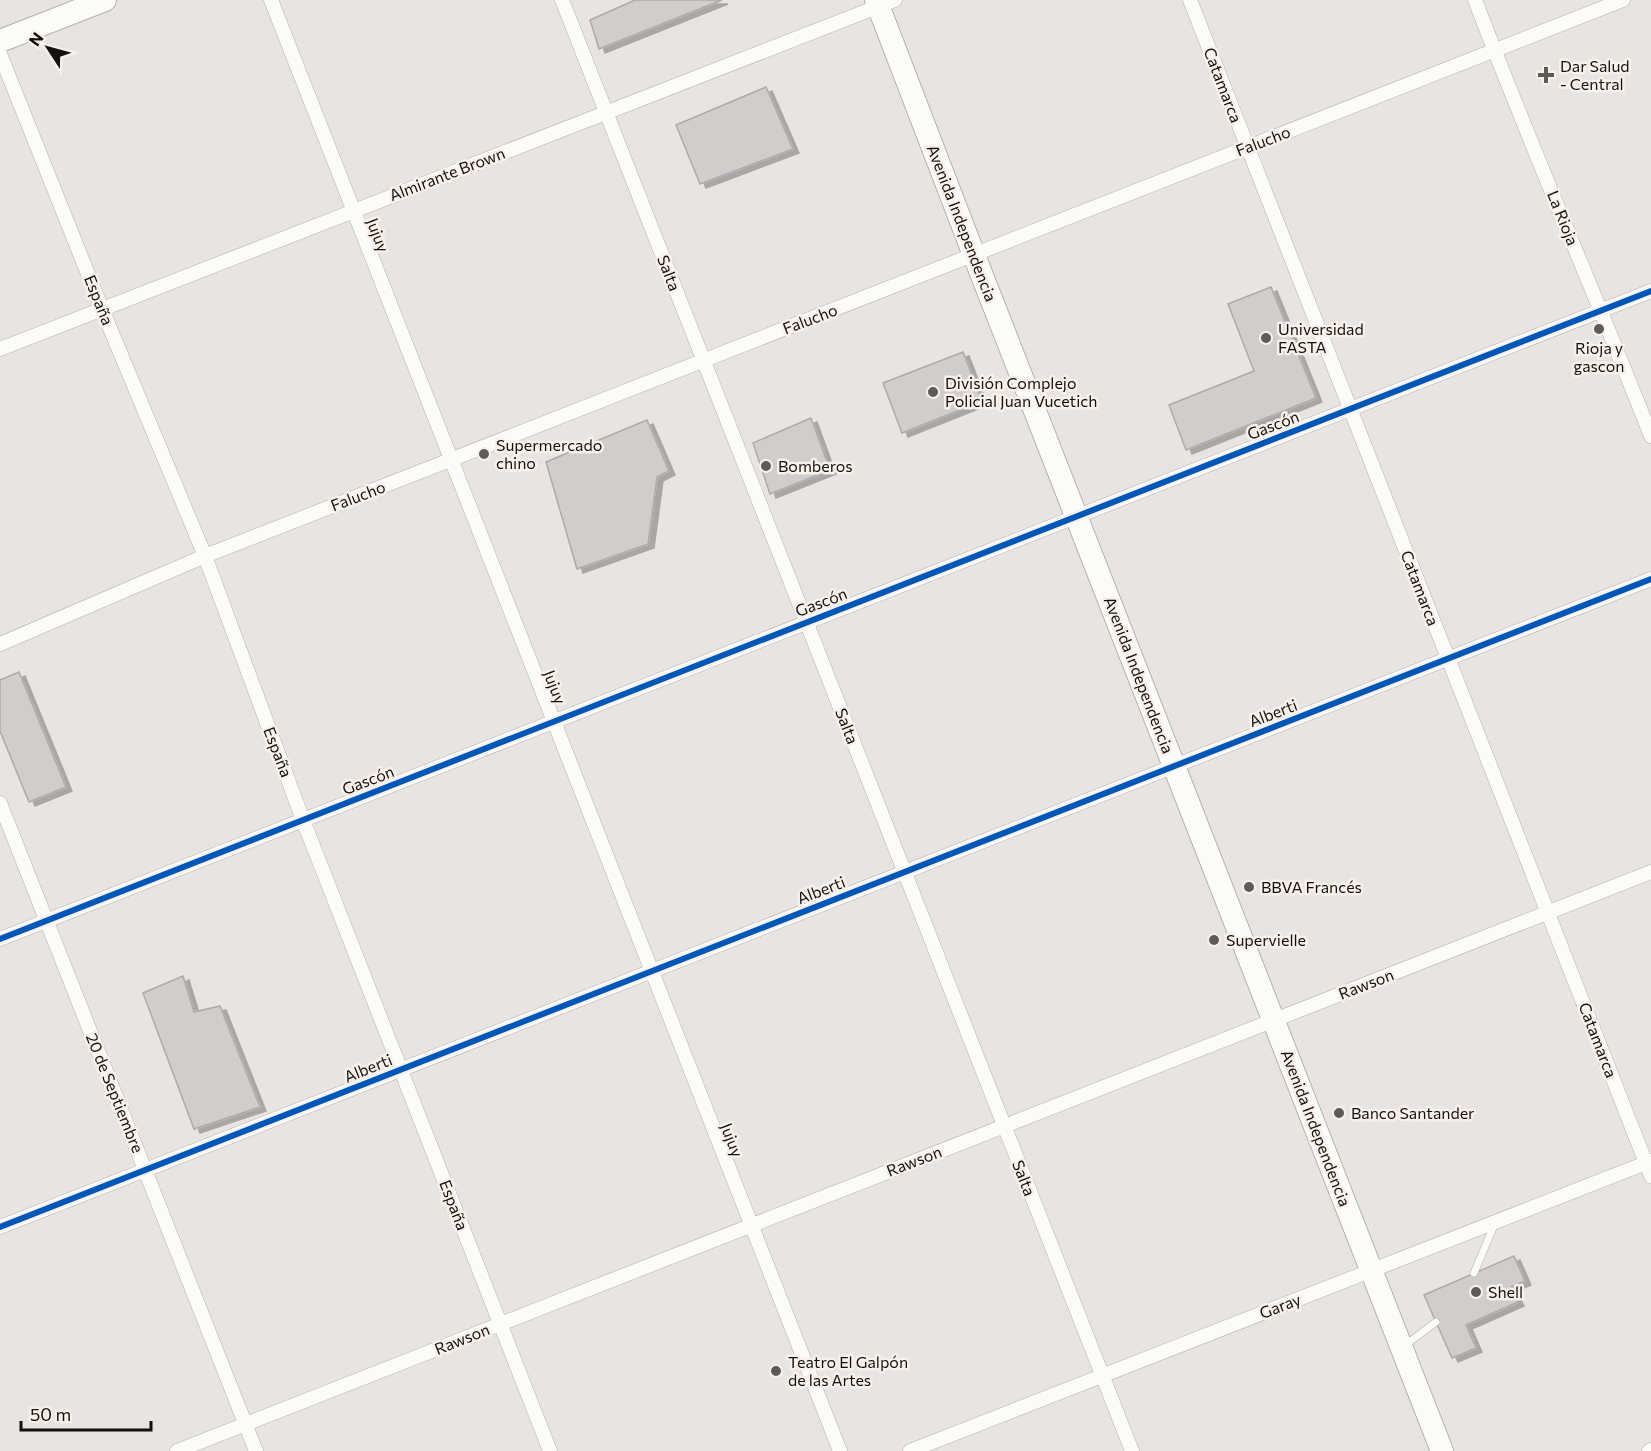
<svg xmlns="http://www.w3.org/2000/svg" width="1651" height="1451" font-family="Commissioner,sans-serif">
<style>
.building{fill:#d0cdcc;stroke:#aeabab;stroke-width:1.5;filter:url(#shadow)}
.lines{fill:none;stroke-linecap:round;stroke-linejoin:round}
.service-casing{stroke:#b4b2b0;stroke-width:8}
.minor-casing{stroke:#b4b2b0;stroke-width:15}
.primary-casing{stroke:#b4b2b0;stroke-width:24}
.service{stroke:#fbfbfa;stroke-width:7}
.minor{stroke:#fbfbfa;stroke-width:14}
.primary{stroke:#fbfbfa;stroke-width:22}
.cycleway-casing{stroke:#f8f1eb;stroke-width:10}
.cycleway{stroke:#0057b8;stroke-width:6}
.poi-dot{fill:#5d5b58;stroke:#f8f1eb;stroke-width:2}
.labels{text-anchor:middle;stroke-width:5;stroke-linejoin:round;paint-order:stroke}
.poi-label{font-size:16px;fill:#13110f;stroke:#f8f1eb;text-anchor:start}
.street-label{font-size:16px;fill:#13110f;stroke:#f8f1eb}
</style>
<defs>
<filter id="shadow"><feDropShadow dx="6" dy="4" stdDeviation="0" flood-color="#0004"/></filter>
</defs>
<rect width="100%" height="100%" fill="#e7e4e1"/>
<path class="building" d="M635,0h87l-123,49 -9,-29z
M766,87l27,62 -93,35 -24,-59z
M1271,287l45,111 -130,52 -17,-45 85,-34 -26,-67z
M963,352l19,49 -80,32 -19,-50z
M811,418l19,52 -60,24 -17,-51z
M647,420l22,51 -12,6 -9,67 -71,25 -31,-107z
M19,672l47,115 -37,15 -29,-71v-51z
M183,976l11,36 26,-6 40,101 -66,22 -51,-136z
M1514,1256l11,25 -14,6 7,15 -52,23 10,23 -24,10 -28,-63z"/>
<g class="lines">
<defs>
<path id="service" d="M1474,1273l21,-50
M1404,1346l32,-24"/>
<path id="minor" d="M271,0l569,1451
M562,0l570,1451
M1190,0l461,1176
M1475,0c56,147 119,291 176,436
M0,54l102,255 103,247 98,264 247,631
M0,349l895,-349
M0,644l205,-88 1418,-556
M0,803l256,648
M0,939l1651,-648
M0,1227l1651,-648
M177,1451l1474,-579
M910,1451l741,-290
M1649,1451l2,-1"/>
<path id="primary" d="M876,0l98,255 468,1196
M0,41l105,-41"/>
</defs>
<use href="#service" class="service-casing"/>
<use href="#minor" class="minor-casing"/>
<use href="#primary" class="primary-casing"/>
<use href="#service" class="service"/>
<use href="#minor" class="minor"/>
<use href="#primary" class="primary"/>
<defs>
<path id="cycleway" d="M0,939l1651,-648
M0,1227l1651,-648"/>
</defs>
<use href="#cycleway" class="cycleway-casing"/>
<use href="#cycleway" class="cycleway"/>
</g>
<g class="poi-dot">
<path d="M1543 66h6v6h6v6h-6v6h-6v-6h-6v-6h6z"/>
<circle cx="1599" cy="329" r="6"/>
<circle cx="1266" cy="338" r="6"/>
<circle cx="933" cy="392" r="6"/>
<circle cx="484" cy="454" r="6"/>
<circle cx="766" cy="466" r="6"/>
<circle cx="1249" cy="887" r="6"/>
<circle cx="1214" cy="940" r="6"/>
<circle cx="1339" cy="1113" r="6"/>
<circle cx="1476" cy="1292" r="6"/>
<circle cx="776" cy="1371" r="6"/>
</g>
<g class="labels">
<g class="poi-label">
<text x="1560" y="72">Dar Salud<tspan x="1560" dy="18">- Central</tspan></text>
<text x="1278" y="335">Universidad<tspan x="1278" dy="18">FASTA</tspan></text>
<text x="1599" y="354" text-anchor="middle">Rioja y<tspan x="1599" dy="18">gascon</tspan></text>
<text x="945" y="389">División Complejo<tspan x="945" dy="18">Policial Juan Vucetich</tspan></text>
<text x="496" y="451">Supermercado<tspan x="496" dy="18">chino</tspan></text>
<text x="778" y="472">Bomberos</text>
<text x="1261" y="893">BBVA Francés</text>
<text x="1226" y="946">Supervielle</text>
<text x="1351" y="1119">Banco Santander</text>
<text x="1488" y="1298">Shell</text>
<text x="788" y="1368">Teatro El Galpón<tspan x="788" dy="18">de las Artes</tspan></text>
</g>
<g class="street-label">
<text transform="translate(1223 85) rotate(69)" y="6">Catamarca</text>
<text transform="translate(1263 141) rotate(-21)" y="6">Falucho</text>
<text transform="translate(447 174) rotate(-21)" y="6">Almirante Brown</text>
<text transform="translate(1563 218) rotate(68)" y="6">La Rioja</text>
<text transform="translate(962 223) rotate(69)" y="6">Avenida Independencia</text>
<text transform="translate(378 235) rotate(69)" y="6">Jujuy</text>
<text transform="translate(669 273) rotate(69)" y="6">Salta</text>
<text transform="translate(99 300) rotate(68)" y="6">España</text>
<text transform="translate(810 319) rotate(-21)" y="6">Falucho</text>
<text transform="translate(1273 425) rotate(-21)" y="6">Gascón</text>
<text transform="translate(358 496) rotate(-21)" y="6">Falucho</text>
<text transform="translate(1420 588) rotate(69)" y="6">Catamarca</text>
<text transform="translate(821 602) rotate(-21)" y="6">Gascón</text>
<text transform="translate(1139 675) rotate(69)" y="6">Avenida Independencia</text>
<text transform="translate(555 687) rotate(69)" y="6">Jujuy</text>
<text transform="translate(1273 713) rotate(-21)" y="6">Alberti</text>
<text transform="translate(847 726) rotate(69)" y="6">Salta</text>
<text transform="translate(278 752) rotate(69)" y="6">España</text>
<text transform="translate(368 780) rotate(-21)" y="6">Gascón</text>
<text transform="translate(821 890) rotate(-21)" y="6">Alberti</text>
<text transform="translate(1366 984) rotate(-21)" y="6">Rawson</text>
<text transform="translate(1598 1040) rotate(69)" y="6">Catamarca</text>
<text transform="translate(368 1068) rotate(-22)" y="6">Alberti</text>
<text transform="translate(115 1093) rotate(68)" y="6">20 de Septiembre</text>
<text transform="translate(1316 1128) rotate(69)" y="6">Avenida Independencia</text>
<text transform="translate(732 1140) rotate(69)" y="6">Jujuy</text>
<text transform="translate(914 1161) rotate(-21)" y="6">Rawson</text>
<text transform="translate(1024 1178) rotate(69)" y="6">Salta</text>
<text transform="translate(454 1205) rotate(69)" y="6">España</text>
<text transform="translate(1280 1306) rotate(-21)" y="6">Garay</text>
<text transform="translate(462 1339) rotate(-22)" y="6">Rawson</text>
</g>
</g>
<g transform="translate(48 48) rotate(306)" stroke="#f8f1eb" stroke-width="4.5" paint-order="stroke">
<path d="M0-4.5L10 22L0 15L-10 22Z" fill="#13110f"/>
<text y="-9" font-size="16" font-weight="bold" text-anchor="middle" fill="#13110f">N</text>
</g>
<path d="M21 1421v9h130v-9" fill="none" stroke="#13110f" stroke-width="3"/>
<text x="30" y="1421" font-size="18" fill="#13110f" stroke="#f8f1eb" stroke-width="4.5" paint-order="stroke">50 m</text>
</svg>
